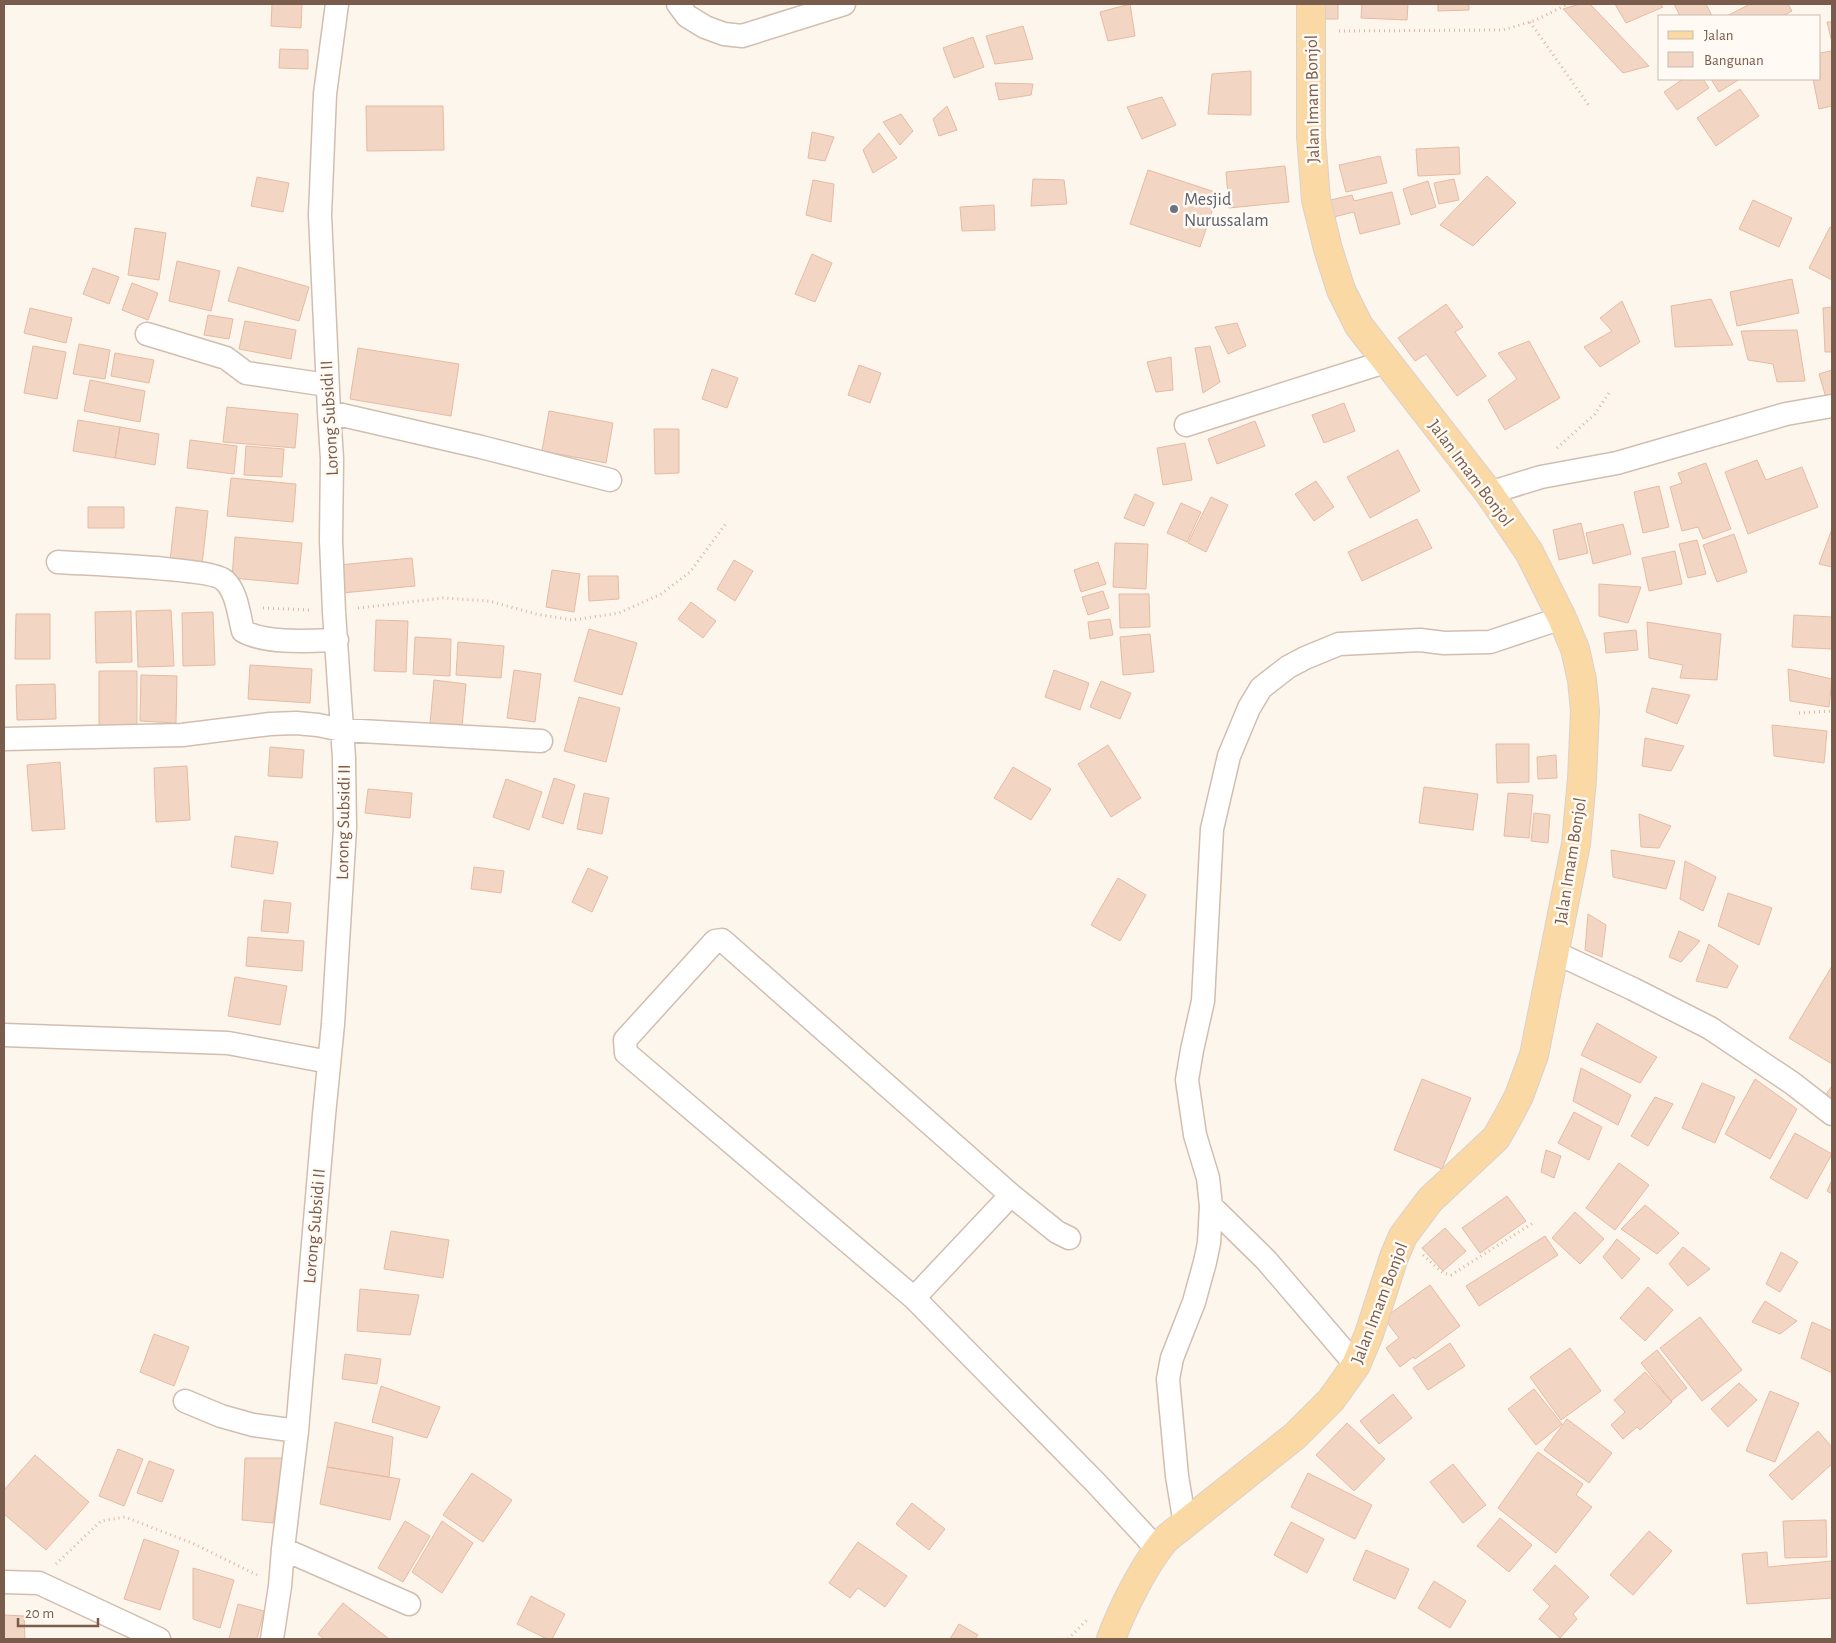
<svg xmlns="http://www.w3.org/2000/svg" width="1836" height="1643" font-family="'Alegreya Sans',sans-serif">
<style>
.building{fill:#f3d5c3;stroke:#e6bba3}
.lines{fill:none;stroke-linecap:round;stroke-linejoin:round}
.street-casing{stroke:#d1beb0;stroke-width:25}
.primary-casing{stroke:#dad1cd;stroke-width:30}
.path{stroke:#d9b8a5;stroke-width:3;stroke-dasharray:1 4;stroke-linecap:butt}
.street{stroke:#fff;stroke-width:22}
.primary{stroke:#fbd9a5;stroke-width:28}
.worship-dot{fill:#6b7280;stroke:#fffaf3;stroke-width:2}
.labels{text-anchor:middle;stroke-width:5;stroke-linejoin:round;paint-order:stroke}
.street-label{font-size:18px;fill:#7a5c4d;stroke:#fffaf3}
.worship-label{font-size:18px;fill:#5b616d;stroke:#fffaf3;text-anchor:start}
</style>
<rect width="100%" height="100%" fill="#fdf6ec"/>
<path class="building" d="M272,4h30l-1,24 -30,-2z
M1130,4l5,32 -27,5 -8,-29z
M1325,4h13v15h-14z
M1362,4h46l-1,16 -46,-2z
M1438,4h31v6l-31,1z
M1580,4h10l59,62 -26,7 -60,-64z
M1615,4h45l3,3 -37,16z
M1674,4h32l6,12h-32z
M1750,4h38l4,7 -9,5h-56z
M1827,22h5v20z
M1023,26l10,33 -38,5 -9,-28z
M973,37l11,30 -30,11 -11,-30z
M280,49l28,1v19l-29,-1z
M1832,51v55l-13,3 -6,-30h7v-26z
M1251,71v44l-43,-1 4,-40z
M1683,79h20l6,9 -32,22 -13,-18z
M1711,79h29l-21,13z
M995,83l38,1 -2,11 -32,5z
M1740,89l19,27 -43,30 -19,-28z
M1162,97l14,28 -34,14 -15,-32z
M366,106h77l1,44 -77,1z
M947,106l10,24 -18,6 -6,-17z
M901,114l12,17 -13,14 -17,-23z
M812,132l22,5 -9,24 -17,-3z
M879,133l18,25 -24,15 -10,-23z
M1459,147l1,27 -42,2 -2,-27z
M1380,156l7,27 -41,9 -7,-27z
M1285,166l4,36 -60,6 -3,-36z
M1148,170l70,23 -18,54 -70,-23z
M1487,176l29,27 -43,43 -33,-21z
M257,177l32,6 -6,29 -32,-6z
M1033,179l31,1 3,24 -36,2z
M1454,179l5,21 -20,4 -5,-21z
M813,180l21,4 -3,38 -25,-7z
M1428,181l8,26 -25,8 -8,-26z
M1392,192l8,32 -40,10 -6,-22 -24,6 -4,-17 26,-6 2,6z
M1753,200l39,18 -13,29 -40,-18z
M994,205l1,25 -33,1 -2,-24z
M1830,227l2,1v52l-23,-12z
M135,228l31,5 -7,47 -31,-5z
M812,254l20,9 -17,39 -20,-8z
M177,261l43,10 -9,40 -42,-10z
M238,267l71,20 -10,34 -71,-20z
M93,268l26,9 -10,27 -26,-10z
M1792,279l7,34 -62,13 -7,-34z
M132,283l26,10 -10,27 -26,-10z
M1711,299l22,46 -58,2 -4,-41z
M1622,301l18,41 -40,25 -16,-20 28,-16 -12,-13z
M1446,304l17,23 -8,5 31,44 -29,20 -31,-42 -11,7 -17,-23z
M1832,307v45h-7l-2,-44z
M30,308l42,10 -6,25 -42,-10z
M208,315l25,4 -4,20 -25,-4z
M245,321l51,9 -5,29 -52,-10z
M1237,323l9,23 -18,8 -13,-27z
M1797,330l8,51 -28,1 -4,-18 -25,-4 -7,-29z
M1529,341l31,57 -55,32 -17,-30 29,-21 -19,-26z
M79,344l31,6 -5,29 -32,-5z
M33,346l33,6 -9,47 -33,-6z
M1210,346l10,36 -17,11 -8,-45z
M358,348l101,16 -8,52 -101,-17z
M115,353l39,7 -5,23 -38,-7z
M1171,357l2,33 -17,2 -9,-30z
M859,365l22,8 -11,30 -22,-8z
M712,369l26,9 -11,30 -25,-9z
M1832,370v26l-6,2 -7,-24z
M90,380l55,11 -5,31 -56,-11z
M1344,403l11,28 -31,12 -12,-28z
M227,407l71,7 -3,34 -72,-6z
M549,411l64,12 -7,40 -64,-12z
M78,420l42,7 -5,31 -42,-7z
M1255,421l10,25 -48,18 -9,-25z
M120,427l39,7 -4,31 -40,-7z
M654,429h25v44l-24,1z
M190,440l47,6 -3,28 -47,-6z
M1185,443l7,37 -29,5 -6,-37z
M246,446l38,3 -2,28 -38,-2z
M1398,450l22,41 -50,27 -23,-41z
M1757,460l9,20 36,-13 16,40 -70,27 -23,-62z
M1706,463l25,66 -28,10 -5,-12 -16,4 -12,-44 12,-4 -4,-10z
M231,478l65,6 -3,38 -66,-6z
M1316,481l18,26 -20,14 -19,-27z
M1659,486l10,41 -26,6 -9,-41z
M1135,494l19,9 -10,23 -20,-8z
M1211,497l17,8 -22,47 -18,-9z
M1181,503l20,9 -14,30 -20,-9z
M88,507h36v21h-36z
M176,507l32,4 -6,54 -32,-4z
M1417,519l15,29 -70,33 -14,-29z
M1581,523l7,30 -29,7 -6,-30z
M1623,524l8,30 -38,10 -7,-31z
M1832,529v38l-13,-3z
M1734,534l13,38 -30,10 -14,-37z
M235,537l67,6 -4,41 -66,-6z
M1697,540l9,34 -18,4 -9,-34z
M1115,543l33,1 -2,45 -33,-2z
M1675,551l7,33 -33,7 -7,-33z
M412,558l3,28 -73,7 -3,-28z
M734,560l19,11 -18,30 -18,-12z
M1098,562l8,22 -25,8 -7,-22z
M552,570l28,4 -6,38 -28,-5z
M588,576h30l1,23 -30,2z
M1599,584l42,3 -13,36 -29,-7z
M1103,591l6,17 -21,7 -6,-18z
M1119,594h30l1,33 -30,1z
M691,602l25,19 -13,17 -25,-19z
M171,610l3,56 -36,1 -2,-56z
M131,611l1,51 -36,1 -1,-51z
M213,612l2,53 -32,1 -1,-53z
M16,614h34v45h-35z
M1794,615l38,2v32l-40,-2z
M1110,619l3,16 -23,4 -2,-17z
M376,620l32,1 -2,51 -32,-1z
M1647,622l74,12 -4,46 -37,-2 3,-13 -34,-7z
M589,629l48,14 -15,52 -48,-14z
M1636,630l2,20 -32,3 -2,-20z
M1150,634l4,38 -31,3 -3,-38z
M415,637l36,2 -1,37 -37,-2z
M458,642l46,4 -3,32 -45,-3z
M250,665l62,4 -2,34 -62,-4z
M1788,669l44,10 -3,28 -39,-6z
M514,670l27,4 -6,48 -28,-4z
M1054,670l35,13 -9,27 -35,-13z
M99,671h38v59h-38z
M141,675l36,1 -1,47 -36,-2z
M434,680l32,4 -4,43 -32,-3z
M1101,681l30,12 -11,26 -30,-12z
M55,684l1,35 -39,1 -1,-35z
M1652,688l38,7 -13,29 -31,-12z
M579,697l41,11 -14,54 -42,-11z
M1772,725l55,6 -3,32 -50,-7z
M1645,738l39,8 -13,25 -29,-5z
M1496,744h33v38l-32,1z
M1108,745l33,53 -30,19 -33,-53z
M270,747l34,3 -2,28 -34,-2z
M1556,755l1,23 -19,1 -1,-22z
M60,762l5,67 -33,2 -5,-66z
M187,766l3,54 -34,2 -2,-54z
M1013,767l38,22 -20,31 -37,-22z
M554,778l21,7 -12,39 -21,-7z
M506,779l36,13 -13,38 -36,-13z
M1424,787l54,7 -5,36 -54,-7z
M368,789l44,4 -2,25 -45,-5z
M584,793l25,5 -7,36 -25,-5z
M1508,793l25,2 -4,43 -25,-2z
M1534,813l16,2 -2,28 -17,-2z
M1639,814l32,12 -12,22 -18,-1z
M235,836l43,6 -5,32 -42,-7z
M1611,850l64,11 -9,28 -53,-12z
M1685,861l31,16 -13,34 -23,-12z
M474,867l30,4 -3,22 -30,-4z
M588,868l20,9 -16,35 -20,-10z
M1118,878l28,17 -26,46 -29,-16z
M1728,893l44,15 -13,37 -41,-19z
M264,900l27,3 -3,30 -27,-2z
M1588,914l18,11 -4,32 -17,-7z
M1679,931l21,10 -19,21 -12,-5z
M248,937l56,4 -2,30 -56,-5z
M1709,944l29,22 -11,22 -31,-7z
M1832,966v98l-43,-26z
M235,977l52,9 -7,39 -52,-9z
M1597,1023l60,34 -17,26 -59,-28z
M1581,1068l50,27 -13,30 -45,-24z
M1422,1079l49,19 -29,71 -48,-19z
M1755,1079l42,30 -27,50 -45,-25z
M1702,1083l33,14 -20,46 -33,-15z
M1832,1086v16l-8,-5z
M1655,1097l18,7 -25,42 -17,-10z
M1574,1112l28,15 -13,33 -31,-17z
M1795,1133l37,21 -25,45 -37,-21z
M1546,1150l15,6 -7,22 -13,-6z
M1619,1163l30,22 -34,45 -29,-22z
M1832,1180v14l-5,-3z
M1507,1196l19,25 -46,32 -18,-25z
M1645,1205l34,28 -22,21 -36,-25z
M1575,1212l29,27 -24,25 -28,-26z
M1445,1228l21,23 -23,20 -21,-23z
M391,1231l58,9 -6,38 -59,-9z
M1545,1236l13,19 -79,51 -13,-20z
M1617,1239l23,20 -18,20 -19,-22z
M1683,1247l27,22 -22,17 -19,-22z
M1781,1252l17,10 -18,30 -14,-8z
M1430,1285l30,41 -45,33 -2,-2 -13,10 -14,-19 13,-10 -15,-20z
M1648,1287l25,23 -28,31 -25,-23z
M360,1289l59,6 -9,40 -53,-4z
M1765,1301l32,20 -17,13 -28,-12z
M1700,1317l42,53 -40,31 -42,-53z
M1812,1322l20,9v42l-31,-15z
M154,1334l35,13 -15,39 -34,-14z
M1450,1343l15,23 -37,24 -15,-22z
M1570,1348l31,43 -40,29 -31,-43z
M1657,1350l30,38 -16,13 -30,-38z
M345,1354l36,5 -4,25 -35,-5z
M1645,1372l27,30 -32,28 -3,-3 -14,12 -12,-14 14,-13 -11,-12z
M1739,1383l18,17 -29,27 -17,-18z
M381,1386l59,21 -13,31 -55,-16z
M1534,1389l28,35 -26,21 -28,-36z
M1770,1391l29,12 -24,59 -29,-11z
M1393,1394l19,24 -33,26 -19,-23z
M1567,1419l45,34 -23,30 -45,-33z
M335,1422l58,15 -4,40 -62,-10z
M1347,1423l38,36 -31,32 -38,-36z
M1818,1431l14,16v17l-40,36 -23,-25z
M118,1449l25,10 -19,47 -25,-10z
M1538,1452l45,32 -7,11 16,12 -36,46 -58,-45z
M35,1455l54,47 -43,48 -42,-36v-24z
M245,1458h39l-11,65 -31,-3z
M149,1461l25,9 -12,32 -25,-9z
M1453,1464l33,41 -23,18 -33,-41z
M327,1467l73,12 -10,41 -70,-16z
M472,1473l40,27 -29,42 -40,-27z
M1308,1473l64,32 -17,34 -64,-32z
M912,1503l33,26 -16,21 -33,-26z
M1500,1518l32,27 -23,27 -32,-26z
M1826,1520l1,37 -42,1 -2,-37z
M405,1521l25,15 -27,46 -25,-14z
M442,1521l31,22 -31,50 -30,-21z
M1291,1522l33,17 -17,34 -33,-18z
M1649,1531l23,20 -39,44 -23,-20z
M144,1539l35,12 -19,59 -36,-11z
M858,1542l49,34 -22,31 -27,-19 -8,10 -21,-15z
M1366,1550l43,19 -14,30 -42,-19z
M1767,1552l1,15 64,-6v37l-85,6 -5,-50z
M1555,1565l34,32 -16,17 4,5 -17,19 -21,-19 11,-13 -17,-16z
M193,1568l41,12 -14,48 -27,-9z
M1434,1581l32,20 -16,27 -32,-20z
M531,1596l34,18 -13,25h-5l-30,-15z
M343,1603l46,36h-65l-6,-5z
M238,1604l26,7 -7,28h-28z
M4,1615l20,1 1,23h-21z
M959,1624l19,11 -3,4h-25z"/>
<g class="lines">
<defs>
<path id="street" d="M678,4l9,12 18,11 19,7 18,2 102,-32
M147,334l79,24 20,15 81,12
M329,412l152,35 129,33
M1186,425l199,-63
M1489,493l52,-16 76,-14 169,-49 46,-8
M58,562c26,2 155,6 167,19 12,11 14,35 18,50 23,13 66,10 94,9
M4,739l178,-4 88,-11 26,-1 22,2 24,5 199,11
M1554,952l79,37 77,39 82,55 40,31
M4,1035l224,8 101,19
M1211,1206l55,54 90,105
M1069,1238l-12,-6 -46,-37 -289,-255 -7,1 -90,99 1,13 288,245 182,185 52,56 8,11
M914,1298l97,-103
M185,1401l36,15 32,9 44,6
M1185,1524l-8,-48 -9,-97 4,-21 22,-56 11,-40 4,-19 2,-37 -3,-28 -13,-43 -8,-55 5,-30 11,-49 9,-172 17,-73 20,-48 12,-20 27,-21 17,-9 34,-14 81,-4 24,3 46,-1 72,-24
M283,1549l126,55
M4,1582l35,1 120,56
M272,1639l8,-53 3,-37 14,-118 27,-316 9,-91 12,-196 -1,-70 -10,-146 -3,-72 1,-81 -3,-47 -9,-197 5,-121 12,-90"/>
<path id="primary" d="M1111,1639c11,-30 35,-78 56,-101l128,-102 36,-36 25,-35 13,-31 25,-77 9,-21 27,-36 66,-62 12,-21 11,-21 15,-41 42,-211 6,-65 3,-68 -3,-31 -7,-31 -13,-31 -33,-66 -40,-59 -130,-167 -18,-36 -13,-41 -12,-49 -5,-64v-132"/>
</defs>
<use href="#street" class="street-casing"/>
<use href="#primary" class="primary-casing"/>
<path class="path" d="M1530,22l60,85
M1339,31l164,-1 33,-10 32,-16
M1557,448l38,-34 14,-21
M263,608l47,2
M358,608l85,-10 46,3 47,13 36,6 47,-7 42,-19 29,-22 37,-50
M1799,713l33,-2
M1423,1255l20,18 8,2 82,-52
M56,1564l45,-43 24,-4 67,26 65,32
M1068,1639l21,-21"/>
<use href="#street" class="street"/>
<use href="#primary" class="primary"/>
</g>
<circle class="worship-dot" cx="1174" cy="209" r="5"/>
<g class="labels">
<g class="street-label">
<text transform="translate(1312 99) rotate(-91)" y="6">Jalan Imam Bonjol</text>
<text transform="translate(329 418) rotate(-93)" y="6">Lorong Subsidi II</text>
<text transform="translate(1471 473) rotate(53)" y="6">Jalan Imam Bonjol</text>
<text transform="translate(343 822) rotate(-89)" y="6">Lorong Subsidi II</text>
<text transform="translate(1570 861) rotate(-81)" y="6">Jalan Imam Bonjol</text>
<text transform="translate(314 1226) rotate(-85)" y="6">Lorong Subsidi II</text>
<text transform="translate(1379 1303) rotate(-69)" y="6">Jalan Imam Bonjol</text>
</g>
<g class="worship-label">
<text x="1184" y="205">Mesjid<tspan x="1184" dy="21">Nurussalam</tspan></text>
</g>
</g>
<rect width="1836" height="1643" fill="none" stroke="#7a5c4d" stroke-width="10"/>
<rect x="1658" y="15" width="162" height="65" fill="#fffaf3" stroke="#cabbb1"/>
<rect x="1668" y="31" width="25" height="8" fill="#fbd9a5" stroke="#cabbb1"/>
<text x="1704" y="40" font-size="15" fill="#7a5c4d">Jalan</text>
<rect x="1668" y="52" width="25" height="15" fill="#f3d5c3" stroke="#cabbb1"/>
<text x="1704" y="65" font-size="15" fill="#7a5c4d">Bangunan</text>
<path d="M18 1618v8h80v-8" fill="none" stroke="#7a5c4d" stroke-width="2.5"/>
<text x="25" y="1618" font-size="15" fill="#7a5c4d" stroke="#fffaf3" stroke-width="4" paint-order="stroke">20 m</text>
</svg>
